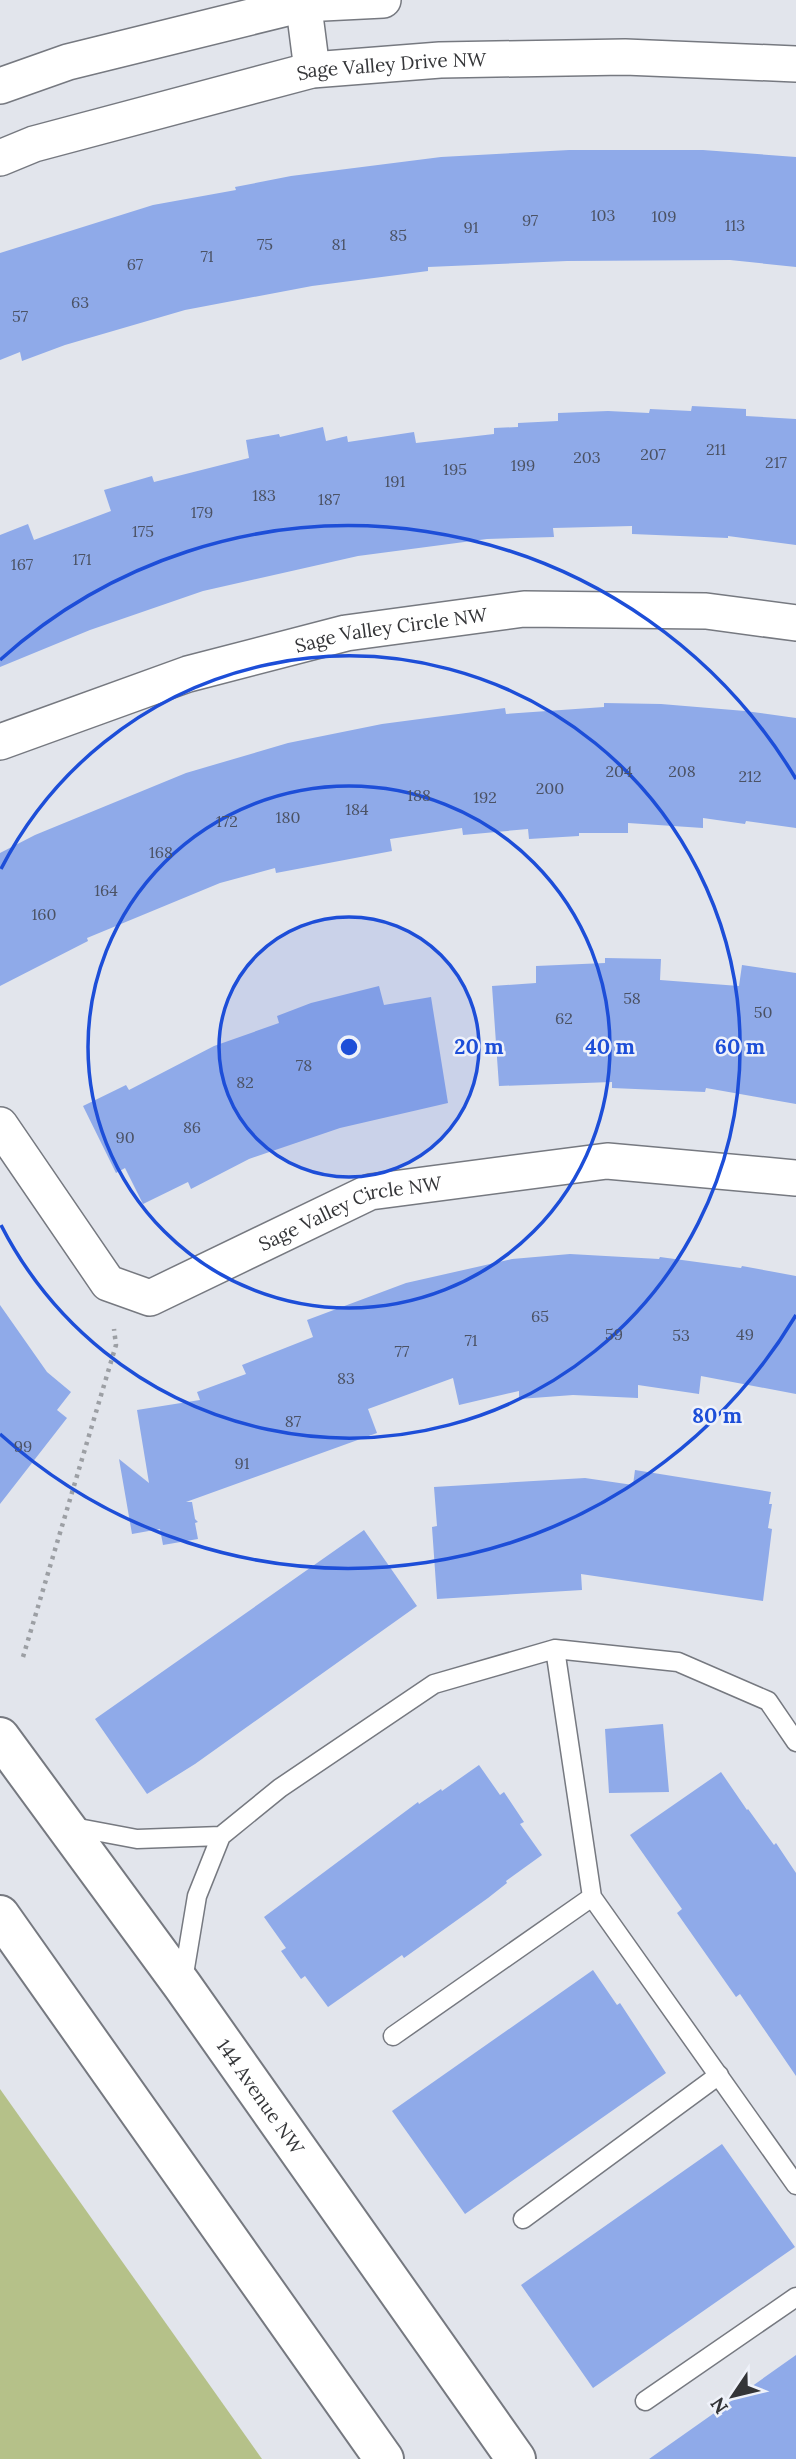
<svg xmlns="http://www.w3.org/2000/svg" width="796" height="2459" font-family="Lora,serif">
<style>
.green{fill:#b5c189}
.building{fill:#8faae9}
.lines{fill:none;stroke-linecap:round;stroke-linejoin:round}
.lane-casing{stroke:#767980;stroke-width:21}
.street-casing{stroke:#767980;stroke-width:38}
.secondary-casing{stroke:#767980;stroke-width:42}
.path{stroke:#9c9fa4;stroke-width:4.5;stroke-dasharray:3.5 5;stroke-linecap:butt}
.lane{stroke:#fff;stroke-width:18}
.street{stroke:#fff;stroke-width:35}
.secondary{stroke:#fff;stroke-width:38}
.ring{fill:none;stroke:#1d4ed8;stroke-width:3.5}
.labels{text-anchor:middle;stroke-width:5;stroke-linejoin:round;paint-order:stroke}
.number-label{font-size:16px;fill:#4b5264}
.street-label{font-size:19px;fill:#343538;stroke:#eff2fa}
.centre{fill:#1d4ed8;stroke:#eff2fa;stroke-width:3.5}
.ring-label{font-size:21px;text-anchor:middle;font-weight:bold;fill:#1d4ed8;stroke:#eff2fa;stroke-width:5;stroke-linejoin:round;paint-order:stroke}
</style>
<rect width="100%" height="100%" fill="#e2e5ec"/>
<path class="green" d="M0,2089l262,370h-262z"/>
<path class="building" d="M569,150h134l93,7v110l-66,-7 -163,1 -139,6v4l-116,15 -127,24 -120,35 -43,16 -2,-9 -20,8v-107l153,-48 83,-15 -1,-3 56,-11 150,-19z
M692,406l54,3v7l50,3v126l-68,-9v2l-96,-4v-8l-79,2 1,9 -67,2 -129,17 -155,35 -113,39 -90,37v-132l28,-11 6,16 77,-29 -7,-21 48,-14 2,6 95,-24 -3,-18 33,-6 1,3 43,-10 3,14 21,-5 1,6 66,-10 2,11 78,-9v-6l24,-1v-4l40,-2v-8l50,-2 41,2 1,-4 41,2z
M604,703l57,1 84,7 51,7v110l-50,-7 -1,3 -42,-6v10l-75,-5v10h-49v3l-50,3 -1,-10 -65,6 -1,-7 -72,11 2,12 -116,22 -1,-5 -55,15 -133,55 1,3 -88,45v-133l35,-18 151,-62 102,-30 94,-19 53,-7 70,-9 1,6 98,-7z
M605,958l56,1 -1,21 79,6 3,-21 54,8v131l-90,-16 -1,4 -93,-4v-6l-113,4 -7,-100 44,-3v-17l69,-3z
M379,986l5,19 47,-8 17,106 -108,25 -91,31 -58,30 -3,-7 -45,22 -18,-36 -9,5 -33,-67 43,-21 3,5 85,-44 65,-23 -2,-7 34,-13z
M570,1254l89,5 1,-2 81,11 1,-2 54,10v118l-95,-18 -2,18 -61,-9v13l-65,-3 -54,4v-8l-60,14 -6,-27 -85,31 9,24 -191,69h6l3,17 3,3 -3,1 3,16 -35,6 -3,-16 -28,5 -13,-75 30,24 -12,-73 63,-10 -3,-8 49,-18 -4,-9 71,-28 -6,-17 99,-37 106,-24z
M0,1305l47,67 24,20 -14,18 10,8 -67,86z
M635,1470l136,22 -2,12h3l-4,24 4,1 -9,72 -182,-27 1,16 -145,9 -5,-72 5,-1 -3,-39 151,-9 48,7z
M364,1530l53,76 -222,158 -48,30 -52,-75z
M663,1724l6,68 -60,1 -4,-64z
M479,1765l21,30 4,-3 20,30 -4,2 22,31 -36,26 1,2 -19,15 -84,60 -2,-3 -74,52 -23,-31 -4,3 -20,-28 5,-3 -22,-31 154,-115 1,2 22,-15 1,2z
M721,1772l26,38 1,-1 26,36 2,-2 20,30v203l-56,-82 -4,3 -59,-84 5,-4 -52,-74z
M593,1970l24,35 3,-2 46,70 -201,141 -73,-103z
M722,2144l73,103 -202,141 -72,-103z
M796,2355v104h-147l61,-43z"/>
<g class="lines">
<defs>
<path id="lane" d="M555,1649l37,248 204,288
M68,1826l69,13 84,-3
M183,1980l14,-84 24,-60 59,-48 154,-104 121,-35 123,13 90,39 28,41
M393,2036l199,-139
M523,2219l196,-144
M645,2401l151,-104"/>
<g id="street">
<path d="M303,0l9,70"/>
<path d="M0,86l68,-24 235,-58 80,-4"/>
<path id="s1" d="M0,158l34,-14 278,-74 128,-10 185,-3 171,7"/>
<path id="s2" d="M0,742l188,-68 158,-41 178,-24 182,2 90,12"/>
<path id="s3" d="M0,1125l108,158 42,15 220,-106 237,-31 189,17"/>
</g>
<g id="secondary">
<path id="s4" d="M0,1737l182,248 334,474"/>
<path d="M0,1915l384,544"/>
</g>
</defs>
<use href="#lane" class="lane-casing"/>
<use href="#street" class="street-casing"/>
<use href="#secondary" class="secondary-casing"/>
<path class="path" d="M23,1657l93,-312 -2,-16"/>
<use href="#lane" class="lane"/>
<use href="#street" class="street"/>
<use href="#secondary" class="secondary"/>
</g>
<circle cx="349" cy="1047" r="130" fill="#1d4ed8" fill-opacity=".12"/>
<g class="ring">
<circle cx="349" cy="1047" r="130"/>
<circle cx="349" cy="1047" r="261"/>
<path d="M1 869A391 391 0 1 1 1 1225"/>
<path d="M796 1315A521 521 0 0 1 0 1434M0 660A521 521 0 0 1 796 779"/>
</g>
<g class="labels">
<g class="number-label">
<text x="603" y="221">103</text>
<text x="664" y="222">109</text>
<text x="530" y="226">97</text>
<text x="735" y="231">113</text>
<text x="471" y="233">91</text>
<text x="398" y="241">85</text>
<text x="265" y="250">75</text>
<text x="339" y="250">81</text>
<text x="207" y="262">71</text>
<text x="135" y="270">67</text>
<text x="80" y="308">63</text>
<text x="20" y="322">57</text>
<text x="716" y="455">211</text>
<text x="653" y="460">207</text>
<text x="587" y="463">203</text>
<text x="776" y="468">217</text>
<text x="523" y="471">199</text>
<text x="455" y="475">195</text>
<text x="395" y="487">191</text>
<text x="264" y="501">183</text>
<text x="329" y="505">187</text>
<text x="202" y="518">179</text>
<text x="143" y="537">175</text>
<text x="82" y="565">171</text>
<text x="22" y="570">167</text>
<text x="619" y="777">204</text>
<text x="682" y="777">208</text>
<text x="750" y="782">212</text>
<text x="550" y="794">200</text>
<text x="419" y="801">188</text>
<text x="485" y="803">192</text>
<text x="357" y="815">184</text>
<text x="288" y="823">180</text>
<text x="227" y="827">172</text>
<text x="161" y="858">168</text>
<text x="106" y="896">164</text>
<text x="44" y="920">160</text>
<text x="632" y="1004">58</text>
<text x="763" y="1018">50</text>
<text x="564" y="1024">62</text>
<text x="304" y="1071">78</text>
<text x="245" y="1088">82</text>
<text x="192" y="1133">86</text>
<text x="125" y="1143">90</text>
<text x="540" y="1322">65</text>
<text x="614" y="1340">59</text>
<text x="745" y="1340">49</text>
<text x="681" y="1341">53</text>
<text x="471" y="1346">71</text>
<text x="402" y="1357">77</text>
<text x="346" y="1384">83</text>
<text x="293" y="1427">87</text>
<text x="23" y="1452">99</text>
<text x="242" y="1469">91</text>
</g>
<g class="street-label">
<text dy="7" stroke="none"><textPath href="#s1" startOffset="404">Sage Valley Drive NW</textPath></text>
<text dy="7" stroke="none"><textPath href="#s2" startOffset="408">Sage Valley Circle NW</textPath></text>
<text dy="7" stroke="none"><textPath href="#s3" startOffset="455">Sage Valley Circle NW</textPath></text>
<text dy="7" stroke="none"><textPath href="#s4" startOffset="444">144 Avenue NW</textPath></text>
</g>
</g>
<circle cx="349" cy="1047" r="10" class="centre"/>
<g class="ring-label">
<text x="479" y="1054">20 m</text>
<text x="610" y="1054">40 m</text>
<text x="740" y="1054">60 m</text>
<text x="717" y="1423">80 m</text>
</g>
<g transform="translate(733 2396) rotate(235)" stroke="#eff2fa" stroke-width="5" paint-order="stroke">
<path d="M0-5L12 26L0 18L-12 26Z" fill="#343538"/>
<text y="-10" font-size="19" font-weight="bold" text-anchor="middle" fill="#343538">N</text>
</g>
</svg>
